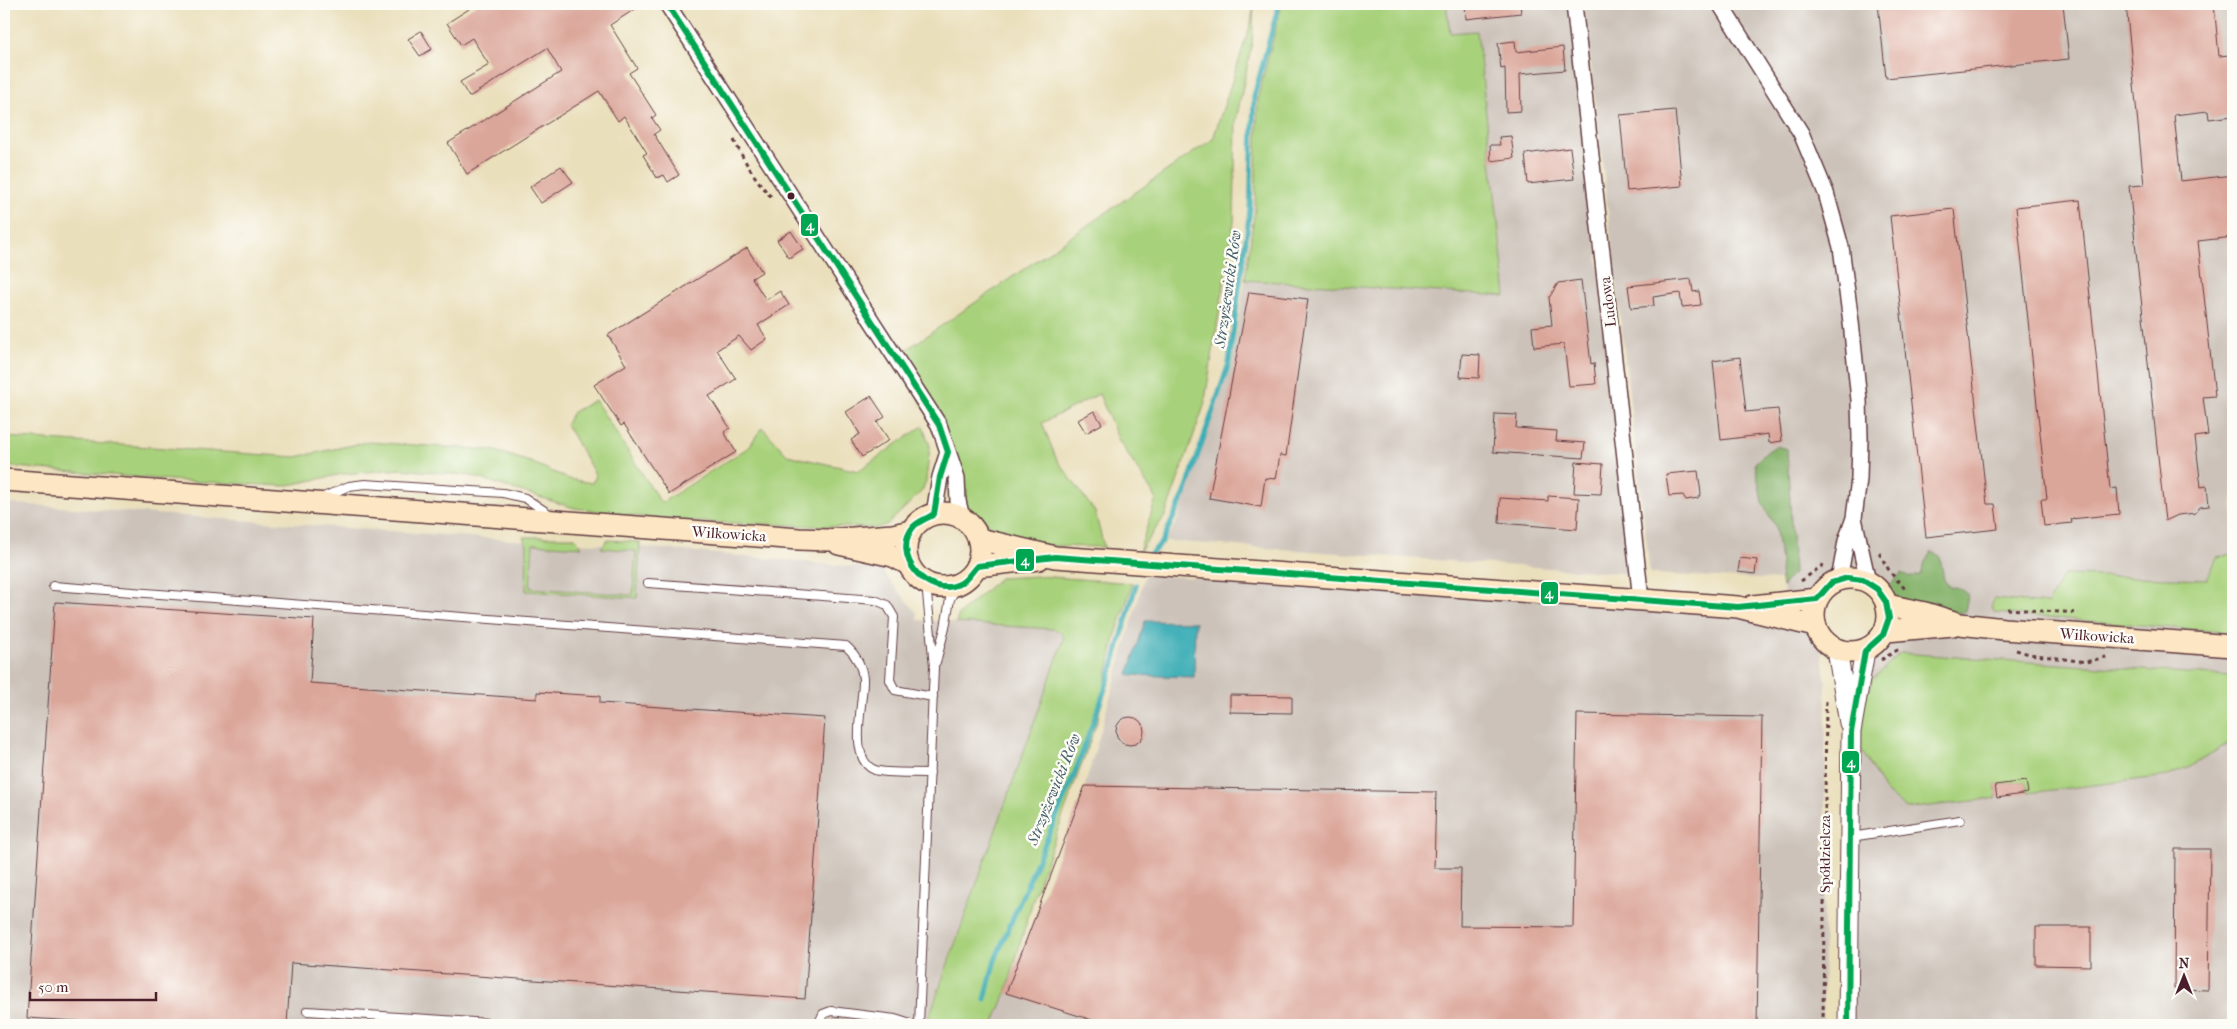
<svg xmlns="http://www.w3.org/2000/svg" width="2237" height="1029" font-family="'IM FELL French Canon',serif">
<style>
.industrial{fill:#ccc2b9}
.green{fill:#a8d17c;stroke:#797854}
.forest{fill:#86b36c;stroke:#68694c}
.water{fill:#3cadb6;stroke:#436670}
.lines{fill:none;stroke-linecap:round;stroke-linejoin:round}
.stream{stroke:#3cadb6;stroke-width:5}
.building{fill:#dba69a}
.service-casing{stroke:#623c41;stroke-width:10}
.minor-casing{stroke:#623c41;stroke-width:18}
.tertiary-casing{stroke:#623c41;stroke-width:21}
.secondary-casing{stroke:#623c41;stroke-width:24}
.path{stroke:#623c41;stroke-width:3;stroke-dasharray:4 4;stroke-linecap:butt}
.service{stroke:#fff;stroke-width:8}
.minor{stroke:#fff;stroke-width:15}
.tertiary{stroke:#fff;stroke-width:19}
.secondary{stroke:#fce6c4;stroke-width:21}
.bus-1-casing{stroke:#fdfcf7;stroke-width:10}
.bus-1{stroke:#00a651;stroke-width:6}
.bus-dot{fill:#4a1f2b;stroke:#fdfcf7;stroke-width:2}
.labels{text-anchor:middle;stroke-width:5;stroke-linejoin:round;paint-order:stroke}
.street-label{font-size:15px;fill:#4a1f2b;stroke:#fdfcf7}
.water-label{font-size:16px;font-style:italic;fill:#445f6a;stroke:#fdfcf7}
.line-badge{stroke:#fdfcf7;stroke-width:2}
.badge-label{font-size:14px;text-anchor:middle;font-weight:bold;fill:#fff}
</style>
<rect width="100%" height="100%" fill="#fdfcf7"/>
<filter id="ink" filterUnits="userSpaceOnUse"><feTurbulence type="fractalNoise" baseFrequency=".02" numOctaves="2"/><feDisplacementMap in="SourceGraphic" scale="10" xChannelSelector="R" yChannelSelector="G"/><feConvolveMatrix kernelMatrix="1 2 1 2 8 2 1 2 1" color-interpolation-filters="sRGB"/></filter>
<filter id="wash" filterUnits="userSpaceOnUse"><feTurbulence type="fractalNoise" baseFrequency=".0096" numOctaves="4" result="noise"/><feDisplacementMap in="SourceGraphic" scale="20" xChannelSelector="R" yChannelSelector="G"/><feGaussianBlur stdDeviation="1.12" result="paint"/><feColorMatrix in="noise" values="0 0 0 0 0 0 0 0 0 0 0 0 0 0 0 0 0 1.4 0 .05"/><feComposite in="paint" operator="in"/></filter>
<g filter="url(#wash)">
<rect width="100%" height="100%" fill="#eadfbb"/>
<path class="industrial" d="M1446,4h123l64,570 -467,-33 12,-22 54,-156 13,-83 261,16 -29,-264 -27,1z
M1584,4h649v1021h-385l17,-374 10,-7 8,-9 41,-7 -51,-44 -10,-4 -20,-1 -10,3 -13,13 -33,13 -6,-28 -131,-6z
M4,503l509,37 106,5 261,24 37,44 1,7 135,9 8,3 3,7 -139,386h-921z
M1145,575l593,32 63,14 19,22 6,41 -3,341h-830l92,-239z"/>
<path class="green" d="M1254,4l-2,40 -16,76 -2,102 -30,184 -39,110 -26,36 17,-54 -37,-57 -20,-47 -57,29 14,35 39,54 9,35c-30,-1 -77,2 -102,-14 -16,-9 -29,-22 -44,-32l-10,-49 -52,-95 317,-218 38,-116z
M1282,4h164l4,29 27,-2 29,265 -261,-16 10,-71 3,-112z
M595,400l66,103 88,-56 13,-20 25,28 71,16 65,-45 7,20 -4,35 -4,10 -34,33 -12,4 -204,-7 -98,-13 -102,-32 -71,-7 -58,5 -59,12 -102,-5 -178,-15v-29l292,20 71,-15 125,8 41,13 36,16 23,4 4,-7 -30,-52 7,-12z
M523,537h51l8,10 -49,-3 -3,44 103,7 3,-44 -35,-3 6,-8 33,2 -3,56 -111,-7 1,-46z
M2232,554l1,1v78l-238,-20 -4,-7 4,-7 53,5 16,-29 143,4 10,-22z
M1038,576l95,7 -18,54 -17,82 -63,174 -29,100 -13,32h-67l138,-386 -3,-7 -8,-3 -97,-6 3,-9 41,-36z
M1900,653l330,23 3,1v63l-43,27 -23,9 -139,17 -2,-12 -31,4 2,13 -91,11 -21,-18 -26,-45 4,-56h7l1,-8 2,-3z"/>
<path class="forest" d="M1776,446l11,3 7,123 -12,15 -2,-14 1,-12 -6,-35 -13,-24 -7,-39 13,-12z
M1931,552l9,4 4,24 5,6 10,2 9,7 -3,16 -5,2 -75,-17 3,-8 13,-15 10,4 10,-2 4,-13z"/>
<path class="water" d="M1145,621l50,1 -1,55 -66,-2z"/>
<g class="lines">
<path class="stream" d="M1147,558l15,-16 23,-49 44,-130 21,-154 4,-113 25,-92
M985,999l10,-39 79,-185 38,-105 24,-85"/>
</g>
<g id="blocks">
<path class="building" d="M477,4h166l-33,21 27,43 -8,5 27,42 -4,3 8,12 -6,4 25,41 -11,7 -4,-7 -7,3 -14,-23 4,-2 -23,-37 -6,5 -19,-30 -132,83 -19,-31 113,-71 -14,-24 -78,49 -9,-15 29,-17 -17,-27 -11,7 -14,-22z
M1465,4h55l1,9 -55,6z
M1878,4h185l6,55 -183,19z
M2126,4h88l5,52 11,-1 1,13h2v48l-24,3 -1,-8 -34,4 7,66 52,-6v62l-35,4 17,155 -12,1 5,38 -13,2 6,50 6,-1 2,20 -9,1 -4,6 -18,2 -13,6 -36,-335 15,-1z
M421,31l11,18 -12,7 -12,-17z
M1515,41l1,11 47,-5 2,23 -45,4 1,37 -15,1 -1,-44 -4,1 -3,-26z
M1675,110l7,76 -55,5 -7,-76z
M1511,136l3,22 -23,3 -1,-16h10l-1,-8z
M1570,148l4,31 -46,5 -3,-30z
M561,166l12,16 -32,21 -11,-16z
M2080,200l30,289 7,-1 2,26 -48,5 1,4 -28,3 -3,-27h6l-31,-292z
M1954,209l33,295h8l3,25 -72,8 -36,-321z
M791,231l12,18 -14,9 -12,-18z
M747,248l15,24 -10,6 14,22 14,-9 9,14 -31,20 9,14 -16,11 -12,-14 -22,14 19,29 -27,17 21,32 -6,4 12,20 -67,42 -45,-70 -3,2 -27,-41 32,-20 -18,-30z
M1691,279l2,13 6,-1 2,14 -19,2 -2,-14 -27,4 1,9 -23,2 -3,-22z
M1581,280l10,84 3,-1 2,21 -27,2 -5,-42 -30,3 -2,-20 20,-2 -3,-27 9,-15z
M1249,292l59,7 -22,157 -6,-1 -4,24 -11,-1 -4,29 -52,-9z
M1462,354l18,1 -1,23 -19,-1z
M1740,357l6,55 32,-3 4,32 -13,2 -1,-9 -47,6 -8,-79z
M871,396l14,21 -8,5 12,18 -27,17 -11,-17 9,-6 -14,-22z
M1094,411l8,13 -16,9 -8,-13z
M1495,414l22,1 -1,13 41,3 -1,10 29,2 -2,15 -90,-6z
M1576,462l27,2 -2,30 -27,-1z
M1698,471l3,23 -3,4 -12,2 -3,-5 -14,1 -3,-22z
M1548,496l31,2 -2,31 -78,-6 1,-25 48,3z
M1740,558l17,2 -2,14 -17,-2z
M55,602l259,17 -4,64 227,16v-7l63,4v7l225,15 -20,281 -514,-36 -4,62h-146l-114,-7z
M1230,695l62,1v17l-62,-1z
M1577,714l185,3 -5,308h-649l-102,-32 79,-207 351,6 -2,76h27l-1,58 113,1z
M1116 731a14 14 0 1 1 28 0a14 14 0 1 1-28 0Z
M2026,781l2,12 -31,5 -2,-13z
M2175,849h35l-2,141 -34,-1z
M2036,927h55v39l-55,-1z"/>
</g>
</g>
<g filter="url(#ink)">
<use href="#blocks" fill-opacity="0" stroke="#623c41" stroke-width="1"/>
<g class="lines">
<defs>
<path id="service" d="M321,498l28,-12 16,-2 138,9 22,5 26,17
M648,583l227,17 12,5 7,12 -4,63 5,10 38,7
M53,586l793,60c9,8 16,20 17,33 1,23 -16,81 12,91 10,4 42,2 55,3
M936,662l9,-34 5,-29 8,-15
M1851,837l109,-17
M307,1011l213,14
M818,1025l5,-11 8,-3 64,8 19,6
M919,1025l15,-358 -8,-84"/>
<path id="minor" d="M667,4l272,421 18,53 1,23 4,17
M1574,4l67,596
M1720,4l81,129 25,60 15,54 10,75 8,78 1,38 -1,41 -5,39 -8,23 -7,39
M934,514l6,-37 8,-25
M1854,518l14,64"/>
<path id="tertiary" d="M1837,650l12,73
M1848,1025l3,-293 14,-81"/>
<path id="secondary" d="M4,480l795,59 28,1 66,-5 18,-4
M906 550a37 37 0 1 1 74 0a37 37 0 1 1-74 0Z
M979,539l76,18 683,50 77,19
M839,544l54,12 15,8
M977,566l62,-7
M1814 615a37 37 0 1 1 74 0a37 37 0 1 1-74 0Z
M1887,605l38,8 35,11 44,5 229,17
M1753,606l64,-7
M1886,631l67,-6"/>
</defs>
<use href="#service" class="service-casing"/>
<use href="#minor" class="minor-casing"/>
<use href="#tertiary" class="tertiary-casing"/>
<use href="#secondary" class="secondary-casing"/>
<path class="path" d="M734,140c10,21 23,42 39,59
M1879,553l11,19 16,18
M1801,581l25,-18
M2007,609l72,4
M2016,650l13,4 57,8 24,-6
M1881,660l18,-11
M1823,1025l3,-327"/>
<use href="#service" class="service"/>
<use href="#minor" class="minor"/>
<use href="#tertiary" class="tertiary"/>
<use href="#secondary" class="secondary"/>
<defs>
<path id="bus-1" d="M667,4l272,421 9,27 -8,25 -6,37c-6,4 -15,7 -20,12 -25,29 15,75 47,57 6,-3 11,-12 16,-17l78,-9 683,50 79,-8 14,-16 16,-5 16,2 14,9 9,13 3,16 -6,17 -18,16 -14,81 -3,293"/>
</defs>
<use href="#bus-1" class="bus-1-casing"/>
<use href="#bus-1" class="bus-1"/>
</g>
</g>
<circle class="bus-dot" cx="791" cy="196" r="4.5"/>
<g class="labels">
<g class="street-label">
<text transform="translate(1608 302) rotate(-97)" y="5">Ludowa</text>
<text transform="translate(729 534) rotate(4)" y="5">Wilkowicka</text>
<text transform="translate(2097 636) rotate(4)" y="5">Wilkowicka</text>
<text transform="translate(1825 854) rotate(-90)" y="5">Spółdzielcza</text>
</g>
<g class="water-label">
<text transform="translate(1227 289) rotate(-82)" y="6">Strzyżewicki Rów</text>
<text transform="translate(1053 789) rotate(-68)" y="6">Strzyżewicki Rów</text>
</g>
</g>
<g class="line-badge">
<rect x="800" y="213" width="19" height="24" rx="5" fill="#00a651"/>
<rect x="1015" y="548" width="20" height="24" rx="5" fill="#00a651"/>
<rect x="1540" y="581" width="19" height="24" rx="5" fill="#00a651"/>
<rect x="1841" y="750" width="19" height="24" rx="5" fill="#00a651"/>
</g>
<g class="badge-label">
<text x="810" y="230">4</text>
<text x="1025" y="565">4</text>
<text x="1549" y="598">4</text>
<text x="1851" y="767">4</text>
</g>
<rect width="2237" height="1029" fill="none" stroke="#fdfcf7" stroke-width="20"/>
<g transform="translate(2184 976)" stroke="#fdfcf7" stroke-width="4" paint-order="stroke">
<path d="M0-4L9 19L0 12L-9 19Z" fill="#4a1f2b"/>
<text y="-8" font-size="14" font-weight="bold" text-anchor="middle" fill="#4a1f2b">N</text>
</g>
<path d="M30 992v8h126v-8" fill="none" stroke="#4a1f2b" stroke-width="2.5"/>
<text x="38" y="992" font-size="15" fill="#4a1f2b" stroke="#fdfcf7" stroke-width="4" paint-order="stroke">50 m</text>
</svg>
